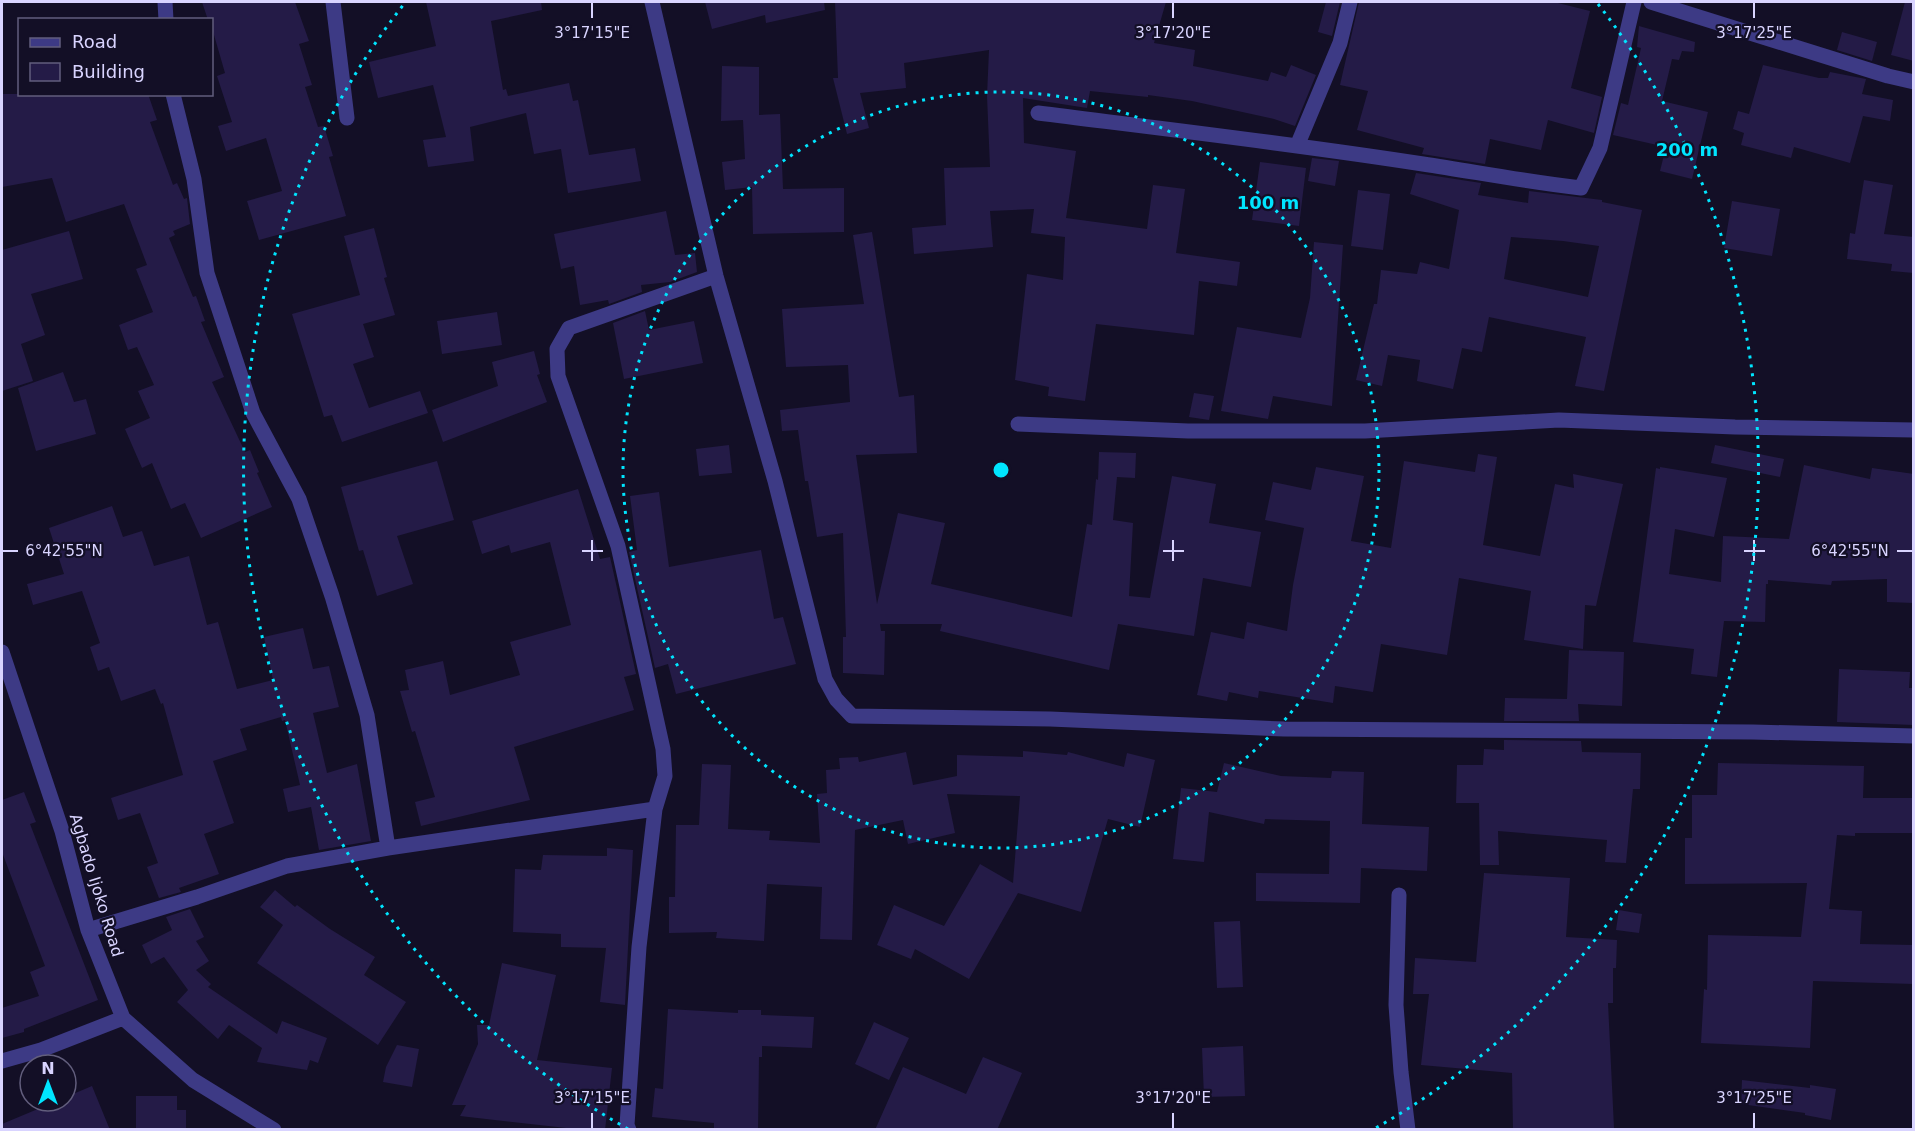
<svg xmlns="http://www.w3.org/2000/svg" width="1915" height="1131" font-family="'DejaVu Sans',sans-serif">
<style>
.building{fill:#241b47;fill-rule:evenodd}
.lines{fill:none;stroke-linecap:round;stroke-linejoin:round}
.street{stroke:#3d3a85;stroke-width:15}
.ticks{fill:none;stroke:#d9d4ff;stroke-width:2}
.ring{fill:none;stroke:#00e5ff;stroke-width:3;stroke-dasharray:3 6}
.labels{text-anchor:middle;stroke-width:4.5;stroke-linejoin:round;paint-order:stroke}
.street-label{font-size:16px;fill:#d9d4ff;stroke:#130f26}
.ticks-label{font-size:15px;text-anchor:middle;fill:#d9d4ff;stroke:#130f26;stroke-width:4.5;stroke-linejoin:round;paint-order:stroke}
.centre{fill:#00e5ff;stroke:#130f26;stroke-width:3}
.ring-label{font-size:18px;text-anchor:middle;font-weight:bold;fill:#00e5ff;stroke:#130f26;stroke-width:4.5;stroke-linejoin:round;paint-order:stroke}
</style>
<rect width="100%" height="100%" fill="#130f26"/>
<path class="building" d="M202,2h93l14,39 -10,3 13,41 -7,2 13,40 6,-1 9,30 -4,1 17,59 -87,24 -12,-39 35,-10 -16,-53 -40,13 -8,-25 14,-4 -15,-46 8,-3 -13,-45v-8h-4z
M426,2h115l1,8 -51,11 12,69 3,-1 2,7 61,-13 4,18 5,-1 11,55 46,-7 6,33 -73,12 -7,-44 -27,5 -8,-41 -56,14 4,34 -46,6 -5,-27 23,-3 -13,-52 -55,13 -9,-36 67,-16z
M705,2h119l1,8 -59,13 -1,-8 -53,14z
M835,2h331l-12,41 41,7 -2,16 75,15 3,-9 15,5 5,-12 25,10 -21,51 -21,-7 -82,-18 -44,-6v2l-58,-6 -3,17 -64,-10 1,45 52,8 -10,67 81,11 6,-44 32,4 -9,64 64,9 -3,24 -38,-5 -5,54 -98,-11 -11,77 -37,-5 1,-9 -34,-7 12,-106 36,6 2,-43 -34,-4 3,-24 -44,2 3,36 -79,7 -2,-26 34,-3 -2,-57 46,-1 -3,-71 2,-46 -85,13 2,25 -46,5 9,35 -22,6 -14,-56h5z
M1326,2h14l-8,34 -14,-4z
M1359,2h195l36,9 -19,77 31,9 -8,36 -46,-13 -7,30 -51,-11 -5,25 -63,-10 2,-6 -67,-18 11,-39 -28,-6z
M1905,2h9v59l-23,-6z
M1639,26l56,16 -1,10 -12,-1 -3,9 -7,-1 -10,42 46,11 -16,67 -32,-8 6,-24 -53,-12 8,-32 7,2 13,-57 -4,-1z
M1842,32l35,10 -5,19 -35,-11z
M1763,65l56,13h9l2,-6 36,7 -4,15 31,6 -3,21 -27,-5 -13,47 -56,-16 -3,11 -50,-13 3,-12 -11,-4 5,-18 11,3z
M722,66l37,1v48l21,-1 3,75 61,-1v44l-91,2 -1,-47 -27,3 -3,-28 23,-3 -2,-39 -22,1z
M2,94h146l9,26 -7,2 23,63 4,-2 7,16 3,-1 3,26 -17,7 2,4 -6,3 24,59 3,-1 9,25 -4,1 23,55 -12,5 33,70 5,-2 9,22 -2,1 15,34 -71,31 -16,-35 -14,6 -19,-46 -10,5 -17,-39 25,-11 -12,-27 16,-6 -17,-38 -9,3 -9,-25 34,-13 -17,-43 11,-4 -23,-61 -58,18 -14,-44 -50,9z
M1312,158l27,3 -4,25 -27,-5z
M1260,162l46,6 -7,58 -47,-6z
M1416,173l65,10 -3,12 50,8 1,-12 73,9v2l40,8 -38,181 -29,-5 11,-49 -97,-20 -7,35 -20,-4 -9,41 -36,-8 3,-21 -32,-5 -6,31 -26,-6 18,-76h3l4,-34 36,4 3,-12 29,7 10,-59 -49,-16zM1511,237l52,4 36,5 -11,51 -84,-18z
M1864,180l29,5 -9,49 30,3v36l-23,-2 1,-7 -45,-5 3,-26 5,1z
M1358,190l32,4 -7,56 -32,-4z
M1732,201l48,8 -8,47 -48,-8z
M666,211l9,44 20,-2 2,19 -27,10 -29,3 1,7 -33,12 -1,-4 -28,5 -6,-39 -13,3 -7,-35z
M374,228l13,49 -3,1 11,37 -32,9 11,33 -21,7 16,44 51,-17 8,22 -86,29 -10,-27 -8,2 -32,-103 68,-19 -16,-59z
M69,231l14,48 -52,15 14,41 -24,9 12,37 -31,10v-141z
M872,232l27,165 15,-2 3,58 -61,2 21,149 21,-91 47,10 -14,61 141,33 15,-93 5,1 4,-46 2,1 1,-28 37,1 -1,25 -18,-1 -4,43 20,3 -4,73 21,2 22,-122 44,8 -7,39 52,9 -10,55 -48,-9 -9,58 -76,-12 -9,46 -169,-39 2,-7h-62l1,7h4l-1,44 -41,-2v-36h3l-3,-104 -26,4 -9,-56h-3l-7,-51 -16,1 -2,-21 70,-8 -2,-37 -62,2 -4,-58 82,-5 -11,-69z
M1314,242l29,3 -11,161 -59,-10 -5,23 -47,-8 16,-84 64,11 9,-40z
M645,311l4,19 45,-9 9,42 -79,16 -11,-56z
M497,312l5,33 -60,9 -5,-33z
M534,351l6,23 -3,1 10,27 -104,40 -11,-32 66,-24 -6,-24z
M63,372l11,30 12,-3 10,35 -60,17 -18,-63z
M1194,393l20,3 -5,24 -20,-3z
M729,445l3,28 -33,3 -3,-27z
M1715,445l69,14 -4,18 -69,-14z
M1478,454l19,3 -14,88 57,11 15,-72 19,4 -1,-14 50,10 -27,122 -11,-1 -2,44 -59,-9 7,-49 -72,-13 -12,77 -66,-11 -8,48 -38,-6 -2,17 -74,-12 -1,7 -29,-6 -2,9 -30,-6 14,-63 33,7 3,-17 40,9 6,-46 11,-57 -39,-8 8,-38 38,8 5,-23 48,9 -13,65 40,7 13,-87 71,11z
M437,461l17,59 -57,16 16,48 -36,12 -14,-46 -4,1 -18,-64z
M1804,465l66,14 2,-11 42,6v129l-27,-1v-23l-55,2 -1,4 -63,-5v4h-2l-1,38 -41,-1 -7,56 -26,-3 3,-25 -61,-7 23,-174 4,1v-2l67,11 -13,59 -39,-8 -6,45 52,8 2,-46 66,3z
M578,489l22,70 10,-2 26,117 -12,3 10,33 -120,37 16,53 -109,26 -6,-24 20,-5 -20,-66 -3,1 -12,-41 9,-1 -4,-20 38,-9 7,34 70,-20 -10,-33 61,-17 -21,-83 -39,11 -2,-8 -27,9 -10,-33z
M659,492l10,75 92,-17 13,69 9,-2 13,47 -120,30 -8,-30 -13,4 -26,-116 8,-2 -7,-54z
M112,506l11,31 19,-6 12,35 35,-10 18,69 11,-3 19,67 36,-9 -9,-43 39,-9 10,41 16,-3 10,41 -26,6 14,60 30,-9 14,77 -52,9 -8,-43 -23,5 -5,-23 17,-4 -15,-65 -3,1 -1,-4 -41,12 7,21 -34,11 21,62 -30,11 15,40 -40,14 2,4 -22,6 -12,-31 11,-4 -18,-50 -22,7 -7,-22 72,-23 -20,-72 -2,1 -6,-15 -34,12 -12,-34 -11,4 -8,-24 10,-4 -18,-52 -49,14 -6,-21 37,-10 -15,-46z
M1569,650l55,2 -2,54 -44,-2 1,17h-75l1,-23 62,1z
M1839,669l71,3 -1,16h5v37l-77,-3z
M1504,740l77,1 1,11 59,1 -1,36h-7l-7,74 -21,-1 2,-22 -109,-9 1,34h-19l-1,-62h-23l1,-38h26l1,-16 20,1z
M1023,751l44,4 1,-3 56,15 3,-14 28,7 -15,67 -32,-8 -27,93 -63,-19 -49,86 -54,-30 -4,10 -34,-14 17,-40 50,21 36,-62 33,19 7,-87 -73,-2 8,39 -47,11 -5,-24 -48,10 -3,110 -32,-1 2,-52 -55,-3 -3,57 -48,-3 1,-6 -48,1v-36h6l1,-72h23l3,-61 29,1 -3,64 42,2 -1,9 51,3 -3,-49 10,-1 -1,-23 14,-1 -1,-11 19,-1 1,5 47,-10 7,33 44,-9v-21l66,2z
M1224,763l57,13 50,2 1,-7 32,1 -2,52 67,3 -2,44 -66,-3 -1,35 -104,-2v-28l73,1 1,-53 -65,-2 -1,5 -55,-12 -5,50 -31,-3 8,-71 36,4z
M1718,763l146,3 -1,32h51v35h-59v3l-18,-1 -8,74 33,2 -2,33 54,1v39l-101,-3 -3,67 -109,-5 3,-54 3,1 1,-55 93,2 6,-54 -122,1v-46h7v-43h25z
M24,792l12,30 -6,2 68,176 -74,29v3l-22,6v-30l37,-12 -9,-24 15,-6 -43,-114v-52z
M607,848l26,2 -8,155 -25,-3 6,-54 -45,-1v-13l-48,-2 2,-63 26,1 2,-15 64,1z
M1484,873l86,5 -4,59 51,3 -1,28h-3v35h-5l6,125 -101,2 -1,-57 -91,-8 8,-71h-16l2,-36 61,4z
M275,890l20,17 2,-2 33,24 45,28 -11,18 42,27 -28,43 -121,-82 26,-38 -23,-18z
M190,909l14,28 -8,4 13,20 -13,9 15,14 -3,3 69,47 5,-13 45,17 -9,25 -8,-3 -3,10 -50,-8 5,-14 -33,-23 -11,14 -41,-37 11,-12 -24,-33 -13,7 -9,-19 30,-15 -6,-13z
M1619,910l23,4 -3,19 -23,-3z
M1240,921l3,66 -26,1 -3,-66z
M502,963l54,12 -19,85 75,8 -7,62h-21l-124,-14 6,-11h-14l26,-61 -1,-19h12z
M668,1009l70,4v-3h23v5l53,2 -2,31 -50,-2v11h-3l-1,73h-44v-7l-62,-6 3,-29 8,1z
M874,1022l35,16 -20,42 -34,-16z
M397,1045l22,4 -7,38 -29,-5 3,-15z
M1243,1046l2,50 -41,1 -2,-49z
M983,1057l39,16 -25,57h-122l28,-63 63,27z
M1742,1080l68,8v-3l26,4 -5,31 -26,-5v-2l-64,-9z
M92,1086l18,44h-108v-6l55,-23h9v-4z
M136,1096h41v14h9v20h-50z"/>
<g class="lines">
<path class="street" d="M165,2l1,18
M333,2l14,116
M652,2l64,274 59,205 50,198 11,20 16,17 198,3 234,10 469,3 161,4
M1651,2l237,74 26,6
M173,94l21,85 13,94 46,140 46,86 33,97 35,119 21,133
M1038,113c128,16 257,31 385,51 53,8 105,18 158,24l19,-40 34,-146
M1297,146l43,-103 10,-41
M1018,424l170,7h177l194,-11 176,7 179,3
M2,652l60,179 26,99 35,88 70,62 81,50
M1399,895l-3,110 5,67 7,58
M88,930l109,-33 90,-31 101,-18 267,-39
M2,1061l39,-11 82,-32
M629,1130l-2,-5 12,-178 16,-138 10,-33 -2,-27 -45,-203 -60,-170 -1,-27 12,-21 147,-52"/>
</g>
<path class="ticks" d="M592,3v15M1173,3v15M1754,3v15M592,540v21M1173,540v21M1754,540v21M3,551h15M582,551h21M1163,551h21M1744,551h21M1897,551h15M592,1113v15M1173,1113v15M1754,1113v15"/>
<g class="ring">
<circle cx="1001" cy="470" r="378"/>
<path d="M628 1129A757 757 0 0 1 404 4M1598 4A757 757 0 0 1 1374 1129"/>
</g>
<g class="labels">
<g class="street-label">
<text transform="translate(97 885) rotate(73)" y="6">Agbado Ijoko Road</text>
</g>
</g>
<g class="ticks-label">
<text x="592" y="38">3°17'15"E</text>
<text x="1173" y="38">3°17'20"E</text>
<text x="1754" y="38">3°17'25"E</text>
<text x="64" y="556">6°42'55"N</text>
<text x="1850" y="556">6°42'55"N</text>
<text x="592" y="1103">3°17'15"E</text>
<text x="1173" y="1103">3°17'20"E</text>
<text x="1754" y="1103">3°17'25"E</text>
</g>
<circle cx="1001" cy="470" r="9" class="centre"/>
<g class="ring-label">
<text x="1687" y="156">200 m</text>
<text x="1268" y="209">100 m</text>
</g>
<rect width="1915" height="1131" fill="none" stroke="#d9d4ff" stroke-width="6"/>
<rect x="18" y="18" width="195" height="78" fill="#130f26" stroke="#625e7d" stroke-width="1.5"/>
<rect x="30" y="38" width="30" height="9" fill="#3d3a85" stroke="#625e7d" stroke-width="1.5"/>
<text x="72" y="48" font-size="18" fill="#d9d4ff">Road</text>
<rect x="30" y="63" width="30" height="18" fill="#241b47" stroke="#625e7d" stroke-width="1.5"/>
<text x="72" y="78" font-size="18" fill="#d9d4ff">Building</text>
<g transform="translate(48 1083)"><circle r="28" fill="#130f26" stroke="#625e7d" stroke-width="1.5"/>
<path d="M0-4.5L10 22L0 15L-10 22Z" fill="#00e5ff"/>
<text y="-9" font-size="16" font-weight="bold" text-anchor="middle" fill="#d9d4ff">N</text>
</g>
</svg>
